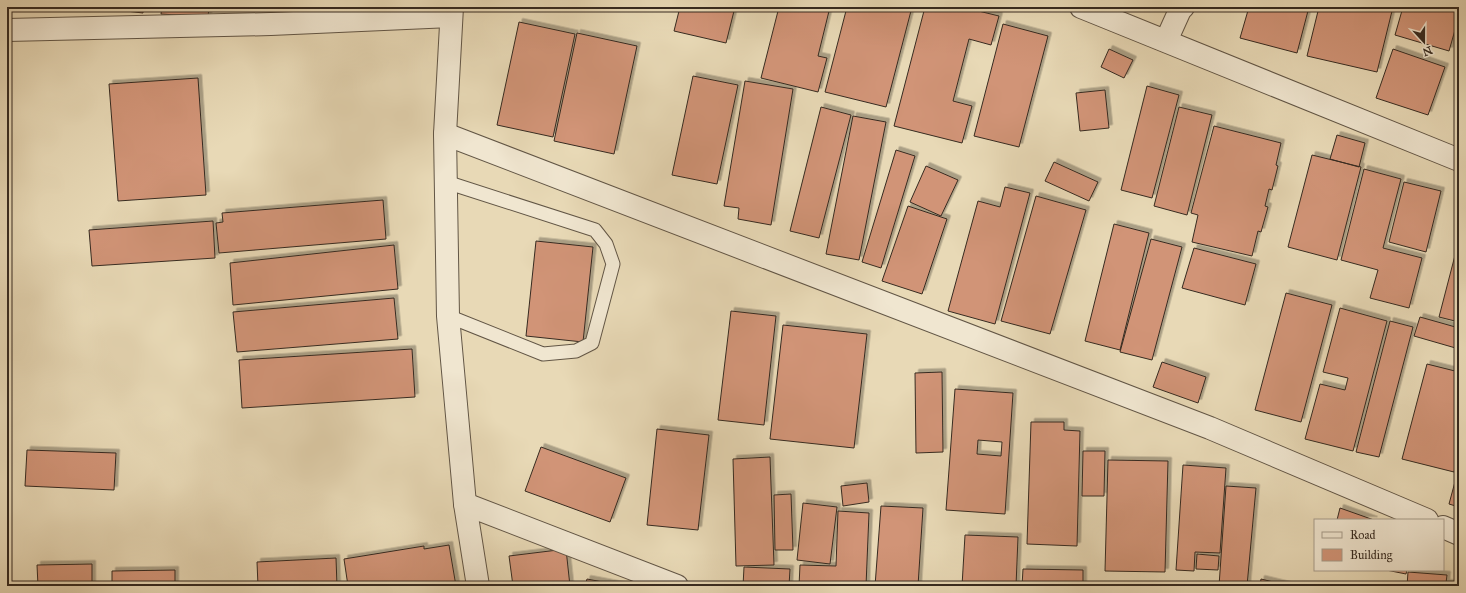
<svg xmlns="http://www.w3.org/2000/svg" width="1466" height="593" font-family="'IM FELL Great Primer',serif">
<style>
.building{fill:#d19477;stroke:#362a20;fill-rule:evenodd;filter:url(#shadow)}
.lines{fill:none;stroke-linecap:round;stroke-linejoin:round}
.service-casing{stroke:#625646;stroke-width:15}
.minor-casing{stroke:#625646;stroke-width:24}
.tertiary-casing{stroke:#625646;stroke-width:24}
.service{stroke:#f0e6d0;stroke-width:13}
.minor{stroke:#f0e6d0;stroke-width:22}
.tertiary{stroke:#f0e6d0;stroke-width:22}
</style>
<defs>
<filter id="shadow"><feDropShadow dx="3.5" dy="-3.5" stdDeviation="0" flood-color="#0004"/></filter>
</defs>
<rect width="100%" height="100%" fill="#e8d9b6"/>
<filter id="stains"><feTurbulence type="fractalNoise" baseFrequency=".005" numOctaves="4"/><feColorMatrix values="0 0 0 0 .2 0 0 0 0 .09 0 0 0 0 .02 0 0 0 .5 -.17"/></filter>
<radialGradient id="worn" r=".72"><stop offset=".6" stop-color="#630" stop-opacity="0"/><stop offset="1" stop-color="#630" stop-opacity=".3"/></radialGradient>
<path class="building" d="M93,7h50v6z
M162,7h47l-1,10 -47,-3z
M680,7h55l-9,36 -52,-12z
M779,7h51l-12,49 9,2 -9,34 -57,-14z
M847,7h65l-26,100 -61,-15z
M925,7h37l37,9 -8,29 -22,-6 -16,62 19,5 -10,37 -68,-17z
M1249,7h60l-12,46 -57,-15z
M1319,7h74l-16,65 -70,-16z
M1403,7h56v9l-10,35 -54,-16z
M519,22l56,12 -22,103 -56,-12z
M1003,24l45,12 -29,111 -45,-11z
M577,33l60,13 -23,108 -60,-13z
M1109,49l24,11 -9,18 -23,-11z
M1393,49l52,18 -17,48 -52,-17z
M693,76l45,9 -21,99 -45,-9z
M198,78l8,117 -88,6 -9,-117z
M745,81l48,8 -22,136 -33,-6 1,-11 -15,-2z
M1147,86l32,9 -27,103 -31,-8z
M1105,90l4,38 -29,3 -4,-38z
M821,107l30,8 -32,123 -29,-7z
M1179,107l33,8 -25,100 -33,-9z
M853,116l33,6 -27,138 -33,-6z
M1214,126l67,17 -5,22 2,1 -6,24 -3,-1 -4,17 3,1 -7,25 -3,-1 -6,25 -60,-14 6,-27 -7,-2z
M1337,135l28,8 -6,24 -29,-8z
M896,150l19,6 -34,112 -19,-6z
M1312,155l49,12 -24,93 -49,-13z
M1054,162l44,20 -9,19 -44,-20z
M926,166l32,14 -17,36 -31,-14z
M1364,169l37,10 -18,69 39,10 -13,50 -39,-10 8,-28 -37,-10z
M1404,182l37,9 -15,61 -37,-10z
M1005,187l25,6 -35,131 -47,-13 30,-110 22,6z
M1036,196l50,14 -36,124 -49,-13z
M383,200l3,39 -167,14 -3,-30 7,-1 -1,-9z
M908,206l39,13 -25,75 -40,-13z
M213,221l2,37 -123,8 -3,-36z
M1114,224l35,9 -29,117 -35,-9z
M1151,239l31,8 -30,113 -32,-8z
M1459,240v82l-20,-5z
M536,241l57,6 -10,95 -57,-6z
M394,245l4,44 -165,16 -3,-42z
M1194,248l62,16 -11,41 -63,-17z
M1286,293l46,12 -31,117 -46,-12z
M394,298l4,41 -161,13 -4,-40z
M1340,308l47,13 -34,130 -48,-12 15,-55 25,6 3,-12 -25,-6z
M731,311l45,5 -12,109 -46,-5z
M1420,317l39,11v21l-45,-13z
M1390,321l23,6 -34,130 -23,-5z
M783,325l84,9 -13,114 -84,-9z
M412,349l3,48 -173,11 -3,-48z
M1162,362l44,15 -8,26 -45,-16z
M1427,364l32,8v56l-1,5h1v19l-5,20 -52,-13z
M942,372l1,80 -27,1 -1,-80z
M955,389l58,4 -8,121 -59,-4zM978,440l24,2 -1,14 -24,-2z
M1031,422h33v8l16,1 -3,115 -50,-2z
M657,429l52,6 -11,95 -51,-5z
M541,447l85,31 -16,44 -85,-31z
M27,450l89,3 -2,37 -89,-4z
M1083,451h22l-1,45h-22z
M770,457l4,108 -38,1 -3,-107z
M1108,460l60,1 -3,111 -60,-1z
M1183,465l43,3 -6,85 -25,-1 -1,19 -18,-1z
M1459,467v40l-10,-3z
M867,483l2,19 -26,4 -2,-20z
M1226,486l30,2 -9,98h-28z
M791,494l2,56h-18l-1,-55z
M803,503l34,4 -7,57 -33,-4z
M881,506l42,2 -5,78h-43z
M1340,508l34,12h-37z
M838,511l31,2 -3,73h-67l1,-21 36,1z
M965,535l53,2 -2,49h-54z
M449,545l7,41h-108l-4,-27 80,-13v3z
M566,549l4,37h-57l-4,-30z
M1197,554l22,2 -1,14 -22,-1z
M336,558l1,28h-79l-1,-24z
M92,564v22h-54l-1,-21z
M744,567l46,2 -1,17h-46z
M1023,569l60,1v16h-61z
M175,570v16h-63v-15z
M1386,570h21l-1,4z
M1408,572l39,3 -1,8 13,1v2h-52z
M587,579l37,7h-39z
M1261,579l29,7h-30z"/>
<g class="lines">
<defs>
<path id="service" d="M446,182l149,48 11,14 7,20 -21,79 -16,8 -33,3 -95,-38"/>
<path id="minor" d="M1081,7l378,153
M7,30l264,-6 180,-8
M1166,41l14,-31 3,-3
M445,134l765,294 217,92
M465,504l212,82
M1443,527l16,7"/>
<path id="tertiary" d="M452,7l-7,127 3,182 17,188 13,82"/>
</defs>
<use href="#service" class="service-casing"/>
<use href="#minor" class="minor-casing"/>
<use href="#tertiary" class="tertiary-casing"/>
<use href="#service" class="service"/>
<use href="#minor" class="minor"/>
<use href="#tertiary" class="tertiary"/>
</g>
<rect width="1466" height="593" fill="none" stroke="#e8d9b6" stroke-width="24"/>
<rect x="8" y="8" width="1450" height="577" fill="none" stroke="#362a20" stroke-width="2"/>
<rect x="12" y="12" width="1442" height="569" fill="none" stroke="#362a20"/>
<rect x="1314" y="519" width="130" height="52" fill="#f0e6d0" stroke="#a69b8a"/>
<rect x="1322" y="532" width="20" height="6" fill="#f0e6d0" stroke="#a69b8a"/>
<text x="1350" y="539" font-size="12" fill="#362a20">Road</text>
<rect x="1322" y="549" width="20" height="12" fill="#d19477" stroke="#a69b8a"/>
<text x="1350" y="559" font-size="12" fill="#362a20">Building</text>
<g transform="translate(1424 42) rotate(159)" stroke="#f0e6d0" stroke-width="3" paint-order="stroke">
<path d="M0-3L7 15L0 10L-7 15Z" fill="#362a20"/>
<text y="-6" font-size="11" font-weight="bold" text-anchor="middle" fill="#362a20">N</text>
</g>
<rect width="100%" height="100%" filter="url(#stains)"/>
<rect width="100%" height="100%" fill="url(#worn)"/>
</svg>
